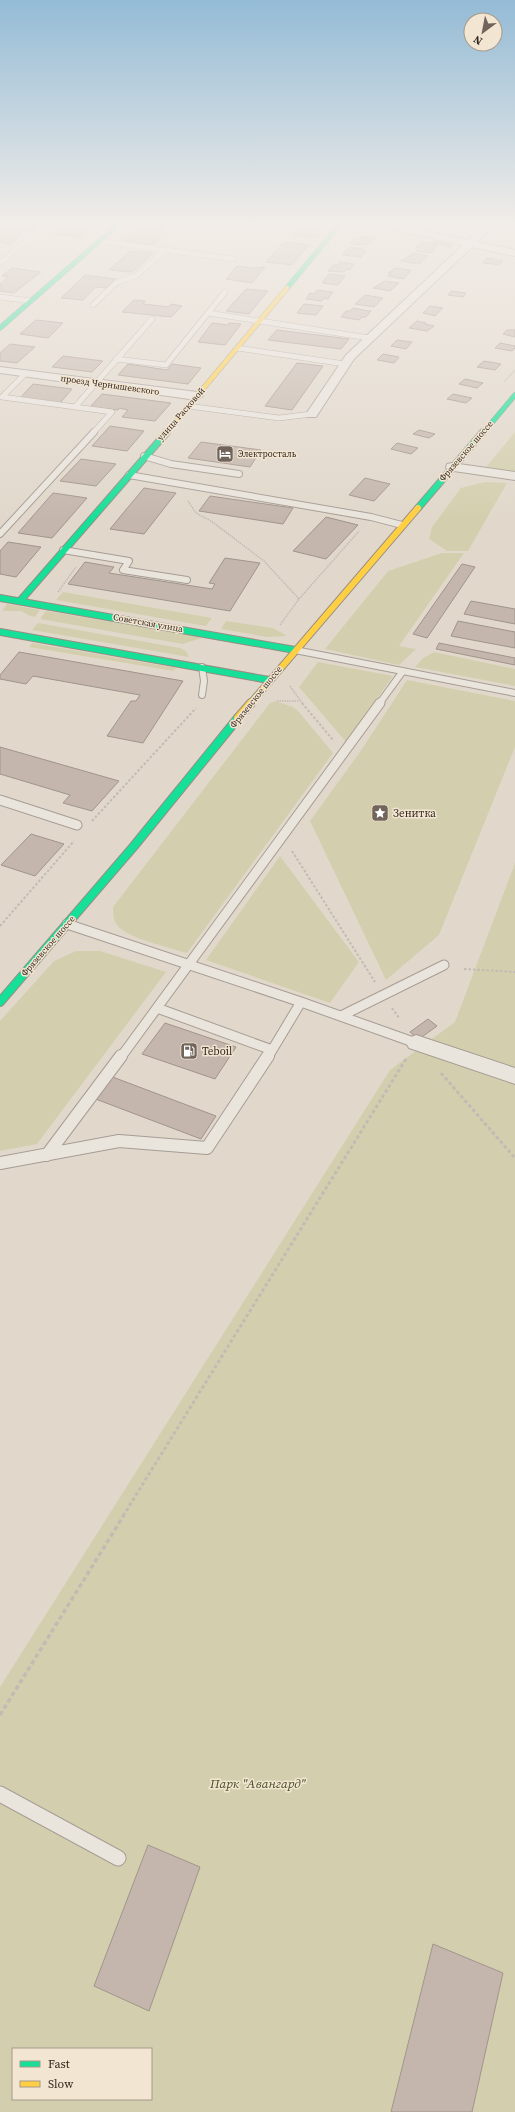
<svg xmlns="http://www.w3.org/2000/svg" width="515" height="2112" font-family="'Source Serif 4',serif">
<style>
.green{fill:#d3cfae;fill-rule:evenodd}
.building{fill:#c4b6ac;stroke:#a1948b}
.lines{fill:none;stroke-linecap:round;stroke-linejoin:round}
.lane-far4-casing{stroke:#a69d95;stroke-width:6}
.lane-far3-casing{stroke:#a69d95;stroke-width:8}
.lane-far2-casing{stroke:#a69d95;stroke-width:11}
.lane-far1-casing{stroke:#a69d95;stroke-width:14}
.lane-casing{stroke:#a69d95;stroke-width:17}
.street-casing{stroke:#a69d95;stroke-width:2}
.fast-far2-casing{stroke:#968d84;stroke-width:5.5}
.fast-far1-casing{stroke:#968d84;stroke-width:8}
.fast-casing{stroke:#968d84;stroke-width:10}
.slow-far2-casing{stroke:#968d84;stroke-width:5.5}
.slow-far1-casing{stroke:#968d84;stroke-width:8}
.slow-casing{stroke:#968d84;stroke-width:10}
.path-far3{stroke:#c2bbb3;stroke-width:1.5;stroke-dasharray:1.5 1;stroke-linecap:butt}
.path-far2{stroke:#c2bbb3;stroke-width:2;stroke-dasharray:2.5 2;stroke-linecap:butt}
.path-far1{stroke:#c2bbb3;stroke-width:3;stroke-dasharray:3.5 2.5;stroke-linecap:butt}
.path{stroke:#c2bbb3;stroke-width:3.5;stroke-dasharray:4.5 3;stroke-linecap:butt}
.lane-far4{stroke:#e9e4dc;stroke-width:5}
.lane-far3{stroke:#e9e4dc;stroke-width:6}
.lane-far2{stroke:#e9e4dc;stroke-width:9}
.lane-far1{stroke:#e9e4dc;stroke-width:12}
.lane{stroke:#e9e4dc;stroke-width:15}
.street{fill:#e9e4dc;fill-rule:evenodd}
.fast-far2{stroke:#16e098;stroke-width:4.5}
.fast-far1{stroke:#16e098;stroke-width:6}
.fast{stroke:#16e098;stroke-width:8}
.slow-far2{stroke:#ffcf43;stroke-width:4.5}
.slow-far1{stroke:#ffcf43;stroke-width:6}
.slow{stroke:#ffcf43;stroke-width:8}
.labels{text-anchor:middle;stroke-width:3;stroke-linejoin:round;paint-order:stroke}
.far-street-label{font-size:9px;fill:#33261e;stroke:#f2e5d1}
.far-poi-label{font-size:9px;fill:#33261e;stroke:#f2e5d1;text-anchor:start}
.poi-label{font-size:11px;fill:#33261e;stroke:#f2e5d1;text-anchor:start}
.near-park-label{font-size:13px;font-style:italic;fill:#484e26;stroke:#f2e5d1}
</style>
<rect width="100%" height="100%" fill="#e1d8cb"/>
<path class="green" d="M515,432v40l-29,-5z
M485,482l22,1 -39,68h-21l-18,-12 3,-12 29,-39z
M442,553h22l-65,93 17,3 -17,16 -74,-16 63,-78z
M63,592l149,26 -6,8 -150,-26z
M7,604l33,6 -5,7 -5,-1 -9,-5h-19z
M46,611l149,25 7,2 -19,6 -143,-25z
M226,621l47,7 14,8 -20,1 -46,-8z
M38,623l142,25 6,3 3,6 -157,-27z
M32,643l144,25 -2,3 -145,-24z
M434,652l81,17v17l-100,-19 8,-9z
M318,662l75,14 -47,66 -47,-55z
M407,680l108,21v46l-76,188 -53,45 -76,-159 50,-69z
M275,701l18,6 6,5 34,41 -146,200c-16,-5 -61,-15 -70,-28 -4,-5 -4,-12 -4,-18l157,-204z
M280,856l79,106 -29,41 -124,-43z
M515,863v1249h-515v-425l390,-617 65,-48zM13,2049h138v50h-138z
M76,951h24l66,21 -129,172 -37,7v-130l54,-60z"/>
<path class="building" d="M10,224h23l8,1 -9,7 -8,-1 -10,7 4,1 -7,5 -11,-2v-10z
M72,224h24l-15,13 -28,-3 8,-7 6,1z
M144,224l25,1 -15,12 7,1 -8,7 -29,-3z
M301,224h5l19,2 -9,11 -25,-2z
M360,236l15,2 -4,5h-3l-2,2 -16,-1 4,-5h4z
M432,240l20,5 -2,2 -18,-4 2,-1z
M284,242l25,3 -17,20 -26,-3z
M421,242l17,2 -6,9 -16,-2 3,-3 -3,-1z
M348,247l16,2 -2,2 4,1 -5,5 -18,-2z
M130,251l23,2 -20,19 -24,-2z
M414,253l14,3 -9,8 -18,-3z
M487,258l16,3 -4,4 -16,-2z
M340,262l14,2 -4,6 -4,-1 -2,3 -16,-1 5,-6h4z
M237,266l17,2 11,-1 -13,16 -26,-4z
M12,268l29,4 -27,21 -14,-2v-7l8,-7 -6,-1z
M395,268l16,2 -7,9 -16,-3 3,-2 -3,-1z
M329,274l16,2 -7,9 -16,-2z
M85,275l31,4 -10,9 -10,-1 -13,13 -22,-2z
M385,281l14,2 -9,8 -17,-3z
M246,289l22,2 -19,23 -23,-3z
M317,290l16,2 -5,7 -4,-1 -2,3 -16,-2 4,-6 4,1z
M451,291l15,2 -3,4 -15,-2z
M365,295l18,3 -9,9 -19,-3z
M134,300l11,1 -2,3 26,3 2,-3 11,2 -11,11 -49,-5z
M304,304l19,2 -7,9 -19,-2z
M430,306l13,2 -8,8 -12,-3z
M353,308l16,3h2l-5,6h-4l-3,3 -18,-3 5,-6h4z
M36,320l27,3 -15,15 -28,-4z
M417,321l9,2 -1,1 9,2 -7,5 -18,-3z
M212,323l16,2 1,-2 12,1 -16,21 -27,-3z
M277,330l72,9 -8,10 -73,-9z
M507,330h8v7l-12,-3z
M397,340l15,2 -6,7 -15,-3z
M500,343l15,3v2l-3,3 -17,-3z
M10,344l25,3 -18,16 -17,-2v-8z
M383,354l16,3 -5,6 -17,-3z
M63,356l40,5 -11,11 -40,-5z
M484,361l17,3 -6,6 -18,-3z
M297,363l26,3 -31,44 -27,-4z
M128,364l39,6 5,-6 29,4 -13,16 -70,-9z
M465,379l18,4 -6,5 -18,-4z
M33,384l39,5 -12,14 -40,-5z
M102,394l69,9 -16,18 -33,-4 6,-7 -9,-2 -1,2 -28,-3z
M453,394l19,4 -6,5 -19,-4z
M110,426l34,5 -17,20 -35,-5z
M419,430l16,4 -6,4 -16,-4z
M201,442l60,8 -11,17 -62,-9z
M397,443l21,5 -7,6 -20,-5z
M81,459l35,5 -20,22 -36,-5z
M365,478l25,6 -16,17 -25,-6z
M144,488l32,5 -32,41 -34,-5z
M53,493l34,5 -35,40 -34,-5z
M210,496l83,12 -10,16 -84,-13z
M326,517l32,8 -32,34 -33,-8z
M8,542l33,5 -25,30 -16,-3v-23z
M225,558l35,5 -30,48 -162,-27 17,-22 29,5 -5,6 103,16 3,-5 -6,-1z
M462,564l13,3 -48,71 -14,-4z
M471,601l44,8v15l-51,-10z
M458,621l57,11v16l-64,-12z
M439,643l76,15v7l-79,-16z
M19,652l164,29 -40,62 -36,-7 24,-35h5l4,-6 -107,-19 -7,8 -26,-5v-4z
M0,747l119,34 -27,30 -29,-8 7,-8 -70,-21z
M31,834l33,10 -29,32 -34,-11z
M428,1019l9,7 -18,13 -9,-7z
M165,1023l71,24 -21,32 -73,-25z
M102,1073l114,43 -15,23 -116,-44z
M148,1845l52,22 -51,144 -55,-25z
M433,1944l70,29 -31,139h-81z"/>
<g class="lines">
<defs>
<path id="lane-far4" d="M454,224l12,3 3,-3
M397,227l5,-3
M165,250l69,9
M0,263l39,-33 26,-6
M0,297l31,4
M93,305l24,-23 19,-6 29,-26 -66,-9
M208,313l161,25
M237,348l108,16
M116,359l50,6 59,-73
M26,373l-24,24 110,15 -19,21
M188,406l91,12 33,-4
M75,407l77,-88"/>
<path id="lane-far3" d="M144,456l27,8 68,10
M129,475l242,42 31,8
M0,534l94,-102
M63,550l66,11 -6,9 64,10
M295,650l220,43
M202,667l2,14 -2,14
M379,704l24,-33"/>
<path id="lane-far2" d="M0,800l77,25
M67,924l234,78 115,41
M157,1008l115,42
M341,1016l103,-51
M121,1057l259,-354
M268,1057l33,-55"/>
<path id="lane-far1" d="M47,1155l74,-99
M0,1163l119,-22 88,7 61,-92"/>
<path id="lane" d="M0,1794l118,64"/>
<path id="street" d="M375,224h18l75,16 17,-16h10l-18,18 38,8v6l-43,-9 -118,112 -38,58h-8l-2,-3 40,-59 117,-110 -83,-18z
M0,367l197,25 6,4 -6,4 -197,-27z
M452,463l63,9v8l-68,-10 -1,-3 1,-3z
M416,1035l99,33v16l-106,-36 -3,-5 3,-5z"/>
<path id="fast-far2" d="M287,288l53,-64
M0,328l119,-104
M166,433l11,-13
M483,433l32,-38"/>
<path id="fast-far1" d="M418,508l65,-76
M0,598l295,52
M20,601l147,-169
M0,632l269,48"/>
<path id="fast" d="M0,1002l134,-156 104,-128"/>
<path id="slow-far2" d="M177,420l110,-132"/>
<path id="slow-far1" d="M250,704l168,-196"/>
<path id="slow" d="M238,718l13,-15"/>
</defs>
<use href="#lane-far4" class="lane-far4-casing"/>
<use href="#lane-far3" class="lane-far3-casing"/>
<use href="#lane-far2" class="lane-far2-casing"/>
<use href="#lane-far1" class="lane-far1-casing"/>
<use href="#lane" class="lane-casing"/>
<use href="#street" class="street-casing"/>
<use href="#fast-far2" class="fast-far2-casing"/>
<use href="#fast-far1" class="fast-far1-casing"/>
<use href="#fast" class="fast-casing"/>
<use href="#slow-far2" class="slow-far2-casing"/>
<use href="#slow-far1" class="slow-far1-casing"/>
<use href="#slow" class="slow-casing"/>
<path class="path-far3" d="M504,382l11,-12
M188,501l8,12 15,8 53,40 35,38
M58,592l18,-25
M280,625l19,-26 60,-68
M290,686l13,18
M277,701h23"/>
<path class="path-far2" d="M302,703l31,37
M92,821l104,-113
M292,851l83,131
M0,926l74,-85
M464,969l51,3
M392,1008l7,10"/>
<path class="path-far1" d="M441,1073l74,85
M123,1516l283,-457"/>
<path class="path" d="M0,1715l124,-200"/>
<use href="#lane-far4" class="lane-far4"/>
<use href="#lane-far3" class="lane-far3"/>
<use href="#lane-far2" class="lane-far2"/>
<use href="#lane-far1" class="lane-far1"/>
<use href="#lane" class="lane"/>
<use href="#street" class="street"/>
<use href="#fast-far2" class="fast-far2"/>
<use href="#fast-far1" class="fast-far1"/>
<use href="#fast" class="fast"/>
<use href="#slow-far2" class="slow-far2"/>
<use href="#slow-far1" class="slow-far1"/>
<use href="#slow" class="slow"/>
</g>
<linearGradient id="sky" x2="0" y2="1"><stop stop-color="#94bbd6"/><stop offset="0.43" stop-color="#f2ede8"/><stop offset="1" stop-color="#f2ede8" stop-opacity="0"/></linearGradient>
<rect width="515" height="520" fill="url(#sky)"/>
<defs>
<symbol id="hotel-square" viewBox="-11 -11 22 22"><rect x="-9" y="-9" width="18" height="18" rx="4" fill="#70645b" stroke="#f2e5d1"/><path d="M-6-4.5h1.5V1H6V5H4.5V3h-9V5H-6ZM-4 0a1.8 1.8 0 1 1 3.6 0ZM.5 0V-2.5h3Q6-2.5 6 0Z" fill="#fff"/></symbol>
<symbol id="sight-square" viewBox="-11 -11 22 22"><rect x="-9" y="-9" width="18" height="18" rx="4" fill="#70645b" stroke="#f2e5d1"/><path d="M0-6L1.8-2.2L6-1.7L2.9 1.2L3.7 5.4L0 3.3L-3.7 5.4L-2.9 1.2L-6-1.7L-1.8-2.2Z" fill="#fff"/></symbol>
<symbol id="fuel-square" viewBox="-11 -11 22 22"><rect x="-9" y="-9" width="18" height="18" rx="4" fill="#70645b" stroke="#f2e5d1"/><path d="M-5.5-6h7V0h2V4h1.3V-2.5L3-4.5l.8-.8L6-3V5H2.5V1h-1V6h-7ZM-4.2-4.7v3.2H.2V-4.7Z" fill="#fff"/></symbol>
</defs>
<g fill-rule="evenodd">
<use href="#hotel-square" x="215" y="444" width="20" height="20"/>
<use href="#sight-square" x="370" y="803" width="20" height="20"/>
<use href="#fuel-square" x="179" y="1041" width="20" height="20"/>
</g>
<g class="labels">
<g class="far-street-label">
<text transform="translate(110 385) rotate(8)" y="3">проезд Чернышевского</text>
<text transform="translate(181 414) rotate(-49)" y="3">улица Расковой</text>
<text transform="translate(466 451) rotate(-49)" y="3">Фрязевское шоссе</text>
<text transform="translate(148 623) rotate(10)" y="3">Советская улица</text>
<text transform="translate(256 697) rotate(-51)" y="3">Фрязевское шоссе</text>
<text transform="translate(48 946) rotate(-49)" y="3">Фрязевское шоссе</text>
</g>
<g class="far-poi-label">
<text x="238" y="457">Электросталь</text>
</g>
<g class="poi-label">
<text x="393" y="817">Зенитка</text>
<text x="202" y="1055">Teboil</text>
</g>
<g class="near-park-label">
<text x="258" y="1788">Парк "Авангард"</text>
</g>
</g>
<rect x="12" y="2048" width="140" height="52" fill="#f2e5d1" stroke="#a69989"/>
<rect x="20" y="2061" width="20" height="6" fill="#16e098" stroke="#a69989"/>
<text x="48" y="2068" font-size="12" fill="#33261e">Fast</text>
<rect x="20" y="2081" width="20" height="6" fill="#ffcf43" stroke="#a69989"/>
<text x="48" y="2088" font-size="12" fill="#33261e">Slow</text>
<g transform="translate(483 32) rotate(212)"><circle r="19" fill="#f2e5d1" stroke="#a69989"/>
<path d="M0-3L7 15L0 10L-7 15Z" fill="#70645b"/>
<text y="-6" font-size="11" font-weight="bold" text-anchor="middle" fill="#33261e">N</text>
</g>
</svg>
